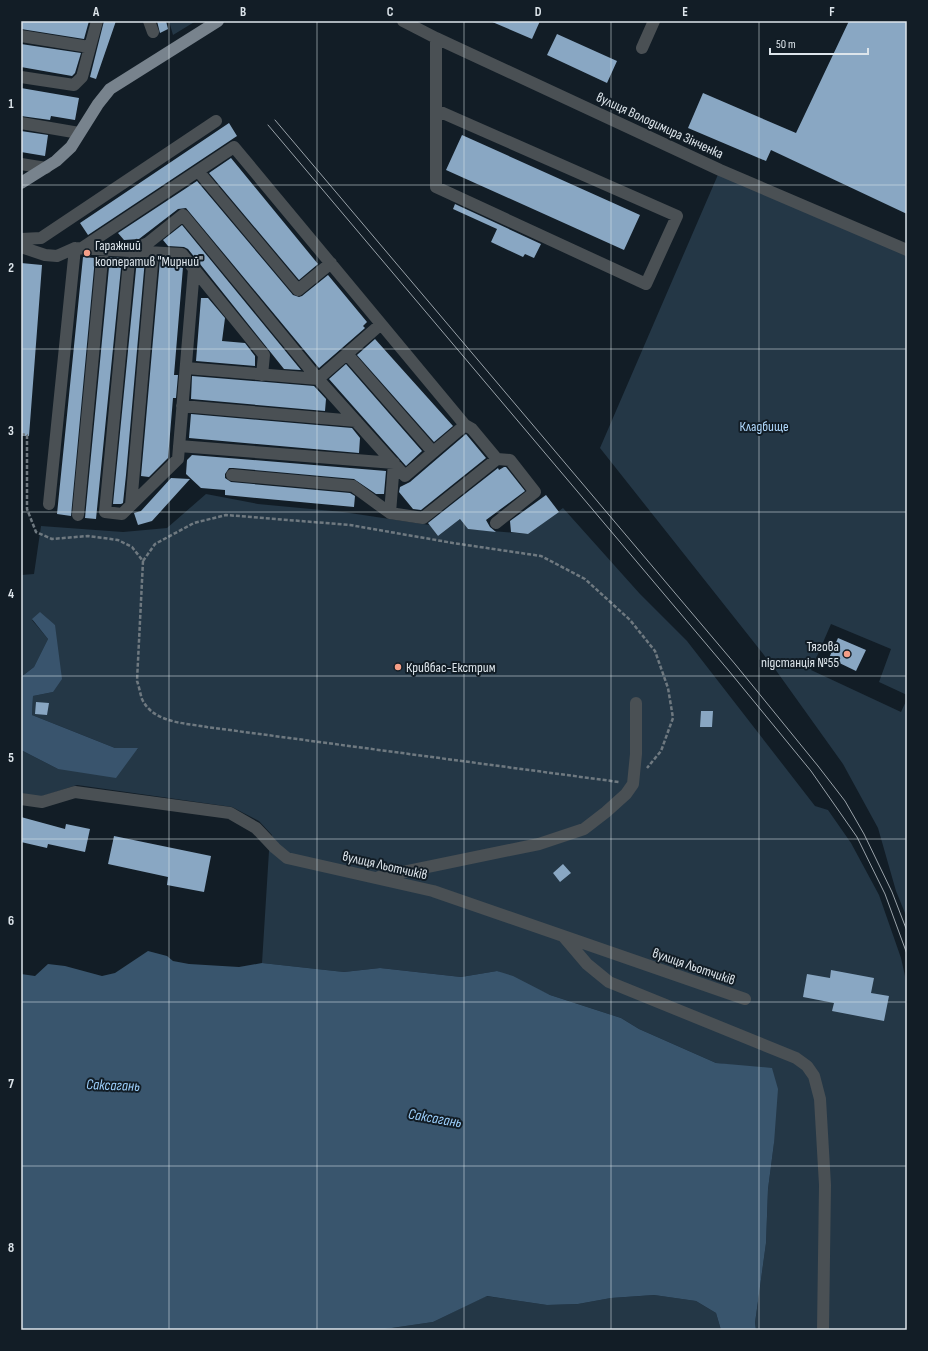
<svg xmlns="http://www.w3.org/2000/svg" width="928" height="1351" font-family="'Sofia Sans Condensed',sans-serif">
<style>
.green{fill:#243746}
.forest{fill:#39546d}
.water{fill:#39556d}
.building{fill:#89a7c3}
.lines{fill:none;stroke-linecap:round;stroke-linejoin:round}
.path{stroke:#6f7980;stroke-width:2.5;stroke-dasharray:4 2;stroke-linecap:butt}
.minor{stroke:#4a5054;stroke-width:12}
.major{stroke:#78838d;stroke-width:12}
.tram{stroke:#99a2a9;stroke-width:1}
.grid{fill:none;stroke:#dde5eb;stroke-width:1;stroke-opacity:0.55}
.poi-dot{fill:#f49e87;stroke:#121d26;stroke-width:1.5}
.labels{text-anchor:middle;stroke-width:4;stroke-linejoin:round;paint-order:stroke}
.street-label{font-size:14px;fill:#dde5eb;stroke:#121d26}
.poi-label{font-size:14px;fill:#dde5eb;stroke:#121d26;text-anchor:start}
.park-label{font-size:14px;fill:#b0d8fc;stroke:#121d26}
.water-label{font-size:15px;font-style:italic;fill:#9ccffb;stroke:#121d26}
.neatline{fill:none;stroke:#dde5eb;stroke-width:1.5}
.grid-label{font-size:13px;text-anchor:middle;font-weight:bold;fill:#dde5eb}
</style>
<rect width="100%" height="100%" fill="#121d26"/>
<path class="green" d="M169,21h27l-23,14z
M720,170l187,80v445l-28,-13 12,-33 -60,-25 -20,46 90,42 6,-13v219l-11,-27 -18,-63 -35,-64 -68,-95 -175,-221z
M206,494l52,10 85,8 87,13 8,11 22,-17 8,10 60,5 35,-26 77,86 47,47 128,165 13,4 23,33 28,52 22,63 6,27v345h-151l-1,-7 11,-80 2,-54 6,-46 -35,-77 -23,-3 -77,-34 -18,-11 -71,-23 -53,-24 -36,6 -81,-9 -36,4 -82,-9 7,-112 3,-16 -13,-14 -27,-14 -155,-22 -37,12 -19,-4v-43l37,19 80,-20 -23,-1 -83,-33 1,-19 20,-4 2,-67 -23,-5 16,19 -14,28 -13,10v-102l13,-1 7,-48 82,6 44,-4z
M654,1295l42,6 20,12 5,17h-343l55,-8 53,-26 61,9 31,-1 33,-6z"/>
<path class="forest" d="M40,612l15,13 7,54 -9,13 -20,4 -1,19 83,33h23l-22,30 -58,-9 -37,-19v-73l13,-10 14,-28 -16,-20z"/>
<path class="water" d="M148,951l19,5 6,5 16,3 50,3 23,-4 82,9 36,-4 81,9 36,-6 16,5 37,19 71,23 18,11 77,34 56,5 6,21 -4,54 -6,46 -2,54 -11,80 1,7h-35l-5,-17 -20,-12 -42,-6 -43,3 -33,6 -31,1 -60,-9 -54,26 -55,8h-357v-356l14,2 13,-12 17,2 37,10 13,-3z"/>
<path class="building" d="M21,21h68l-5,18 -63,-10z
M104,21h12l-20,58 -6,-2z
M157,21h9l2,8 -8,4z
M490,21h50l-8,18z
M849,21h58v193l-136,-64 -5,11 -78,-33 15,-35 93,40z
M557,34l60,27 -10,22 -60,-28z
M21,44l60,9 -6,20 -3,3 -51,-9z
M21,88l58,10 -4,22 -24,-4 -1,4 -29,-4z
M229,123l8,13 -149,99 -8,-12z
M21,131l27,4 -3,21 -24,-4z
M462,135l178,80 -16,35 -178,-80z
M231,158l87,106 -19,16 -90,-107z
M197,181l96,114 6,2 3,-1 26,-21 39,47 -4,4 2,2 -46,40 -133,-160 -8,1 -39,30 -15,1 -6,-7z
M455,204l86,40 -7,14 -9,-4 -2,3 -32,-15 6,-13 -44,-20z
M182,225l119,145 -17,-1 -96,-120 -4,-2 -16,-1 -5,-6z
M83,257l12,1 -24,258 -14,-2z
M110,257l12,1 -26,261 -11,-1z
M137,259h8l-19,216 -3,28 -2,1h-8z
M160,260l18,1 5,6 -9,108h4l-2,23h-3l-5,60 -19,19 -8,-1z
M21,263l21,2 -13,171h-8z
M201,298h7l17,20 -3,23 23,2 10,13v10l-59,-5z
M375,339l78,87 -19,16 -77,-87z
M346,364l76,87 -16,15 -77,-87z
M192,376l122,10 12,13 -1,12 -134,-12z
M191,414l161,14 8,10 -1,15 -170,-15z
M466,434l20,24 -65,52 -8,-1 -14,-17 1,-5 10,-5z
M192,455l194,16 -2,23h-8l-22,-15 -121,-11h-4l-4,6v4l6,4 119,11 5,3 -1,11 -129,-12v-5l-24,-2 -15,-14 1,-14z
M504,467h2l19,24 -39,29 4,7 6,5 -28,-3 -8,-10 -22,17 -10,-13 70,-55 1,2z
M171,478l19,1 -38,42 -14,4 -4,-12 7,-2z
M546,495l13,17 -31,22 -17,-2 -1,-11z
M838,638l28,12 -10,21 -27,-13z
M36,702l13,1 -2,12 -12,-1z
M701,711h12l-1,16h-12z
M21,817l44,12 1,-5 24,5 -5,23 -37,-8 -1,4 -26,-6z
M114,836l97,20 -7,36 -37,-7 1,-8 -60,-13z
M563,864l8,9 -11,9 -7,-9z
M831,970l43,8 -3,15 18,3 -5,25 -52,-10 2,-8 -31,-6 4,-23 23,4z"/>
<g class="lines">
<path class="path" d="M21,434l6,1v74l9,23 16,7 36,-3 30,4 14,7 11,14 -6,120c2,5 3,12 5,18 11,24 43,24 65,28l412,55
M143,561l12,-17 39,-21 32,-8 124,10 103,18 88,13 44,23 45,41 25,31 13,37 5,30 -12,33 -14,17"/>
<path class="minor" d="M149,21l4,11
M403,21l33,17 284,132 187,80
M21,36l68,11
M436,38v149l210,97 31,-68 -241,-106
M642,48l12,-27
M21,77l53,8 8,-8 15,-56
M21,123l58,10
M21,164l25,4
M198,171l100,119 33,-27
M21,239l20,-1 175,-117
M21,247l24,8 12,1 18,-8 55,3 18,-8 35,-28 135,164 87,97 60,-51 -231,-278 -152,101
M130,251l52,3 12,15 -16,190 -56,55 -17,-2z
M194,269l70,86 -2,20
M347,354l86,98
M186,368l132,11 63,-55
M182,406l174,15
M465,425l7,4 25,30 13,1 25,32 -39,31
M179,446l215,17 -4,50 33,5 74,-59
M232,475l121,11 37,27
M49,504l26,-256
M131,505l22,-252
M78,515l25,-266
M21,799l21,3 33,-10 155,21 26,15 19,20 12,10 146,33 312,108
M379,877l160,-33 45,-15 22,-17 20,-18 7,-10 3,-30v-51
M564,937l23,27 22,18 187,76 11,8 7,10 6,23 5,86 -2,145"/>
<path class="major" d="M21,183l35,-22 15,-14 27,-43 12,-15 108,-68"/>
<path class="tram" d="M275,120l460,544 83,102 27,35 19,33 28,58 15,39
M268,125l461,546 82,100 46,66 28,57 22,60"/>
</g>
<path class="grid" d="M169,21v1309M317,21v1309M464,21v1309M611,21v1309M759,21v1309M21,185h886M21,349h886M21,512h886M21,676h886M21,839h886M21,1002h886M21,1166h886"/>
<g class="poi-dot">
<circle cx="87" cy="253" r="4"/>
<circle cx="847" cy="654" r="4"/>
<circle cx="398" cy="667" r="4"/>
</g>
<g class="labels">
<g class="street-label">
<text transform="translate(660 125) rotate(25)" y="5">вулиця Володимира Зінченка</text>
<text transform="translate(385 865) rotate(13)" y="5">вулиця Льотчиків</text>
<text transform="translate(694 966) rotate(19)" y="5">вулиця Льотчиків</text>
</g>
<g class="poi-label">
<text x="95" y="250">Гаражний<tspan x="95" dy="16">кооператив "Мирний"</tspan></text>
<text x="839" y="651" text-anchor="end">Тягова<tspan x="839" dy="16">підстанція №55</tspan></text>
<text x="406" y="672">Кривбас-Екстрим</text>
</g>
<g class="park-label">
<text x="764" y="431">Кладбище</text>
</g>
<g class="water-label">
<text transform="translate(113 1085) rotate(2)" y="5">Саксагань</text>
<text transform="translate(435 1118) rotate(10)" y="5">Саксагань</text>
</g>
</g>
<rect width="928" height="1351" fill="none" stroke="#121d26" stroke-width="44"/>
<path d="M770 48v6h98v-6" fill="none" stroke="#dde5eb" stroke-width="2"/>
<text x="776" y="48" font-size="12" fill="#dde5eb" stroke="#121d26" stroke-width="3" paint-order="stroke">50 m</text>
<rect x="22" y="22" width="884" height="1307" class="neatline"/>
<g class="grid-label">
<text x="96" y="16">A</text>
<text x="243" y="16">B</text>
<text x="390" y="16">C</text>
<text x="538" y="16">D</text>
<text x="685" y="16">E</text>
<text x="832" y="16">F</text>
<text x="11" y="108">1</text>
<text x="11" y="272">2</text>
<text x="11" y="435">3</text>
<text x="11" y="598">4</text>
<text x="11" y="762">5</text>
<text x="11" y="925">6</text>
<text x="11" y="1088">7</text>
<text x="11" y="1252">8</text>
</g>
</svg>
